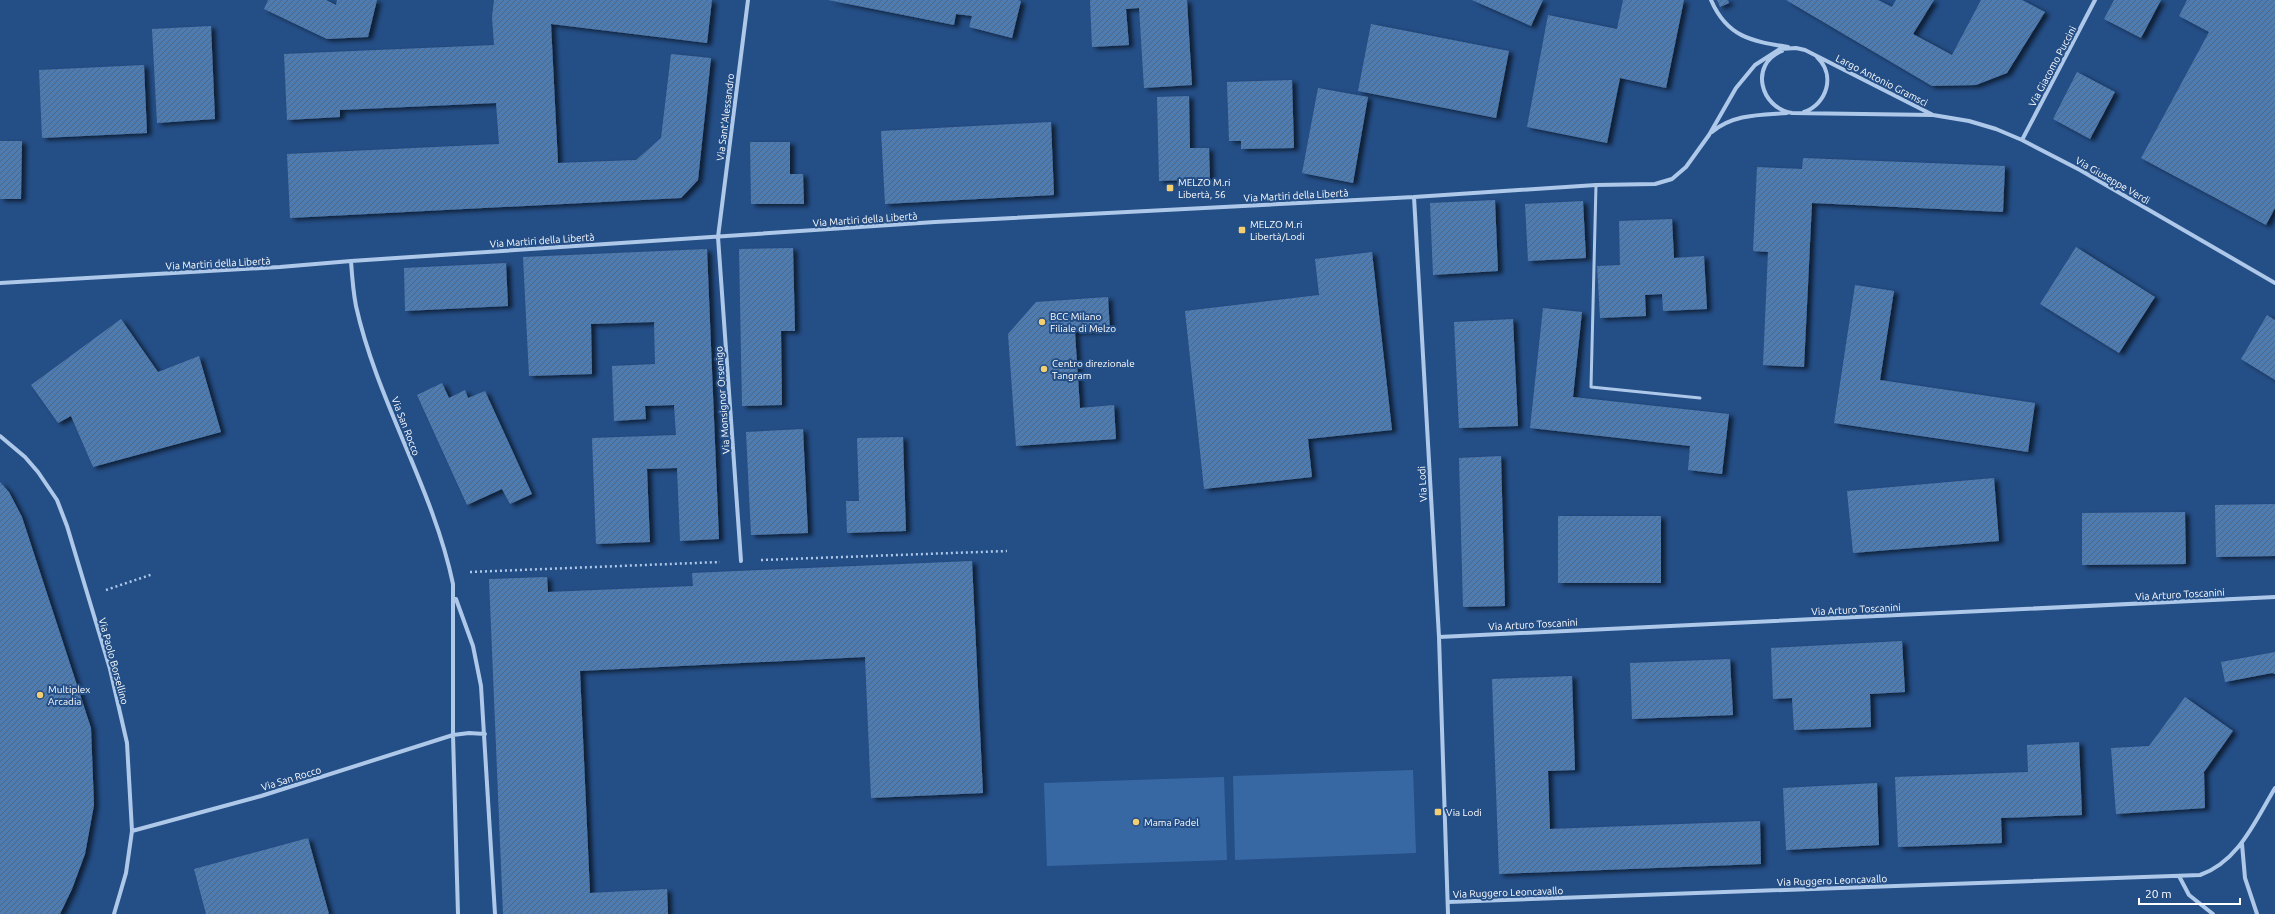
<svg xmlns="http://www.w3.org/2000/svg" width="2275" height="914" font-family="Ubuntu,sans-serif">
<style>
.garden{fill:#3868a3}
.building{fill:url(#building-hatch);filter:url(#shadow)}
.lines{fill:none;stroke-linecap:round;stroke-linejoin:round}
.path{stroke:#aec8e9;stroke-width:2.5;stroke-dasharray:2 3;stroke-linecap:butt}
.lane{stroke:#aec8e9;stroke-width:3}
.street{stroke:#aec8e9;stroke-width:4}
.poi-dot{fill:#f4cf71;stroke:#244e86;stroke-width:1.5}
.labels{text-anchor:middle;stroke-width:4;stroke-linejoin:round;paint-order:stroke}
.street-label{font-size:10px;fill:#fff;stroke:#244e86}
.poi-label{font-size:10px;fill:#fff;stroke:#244e86;text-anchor:start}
</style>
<defs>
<pattern id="building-hatch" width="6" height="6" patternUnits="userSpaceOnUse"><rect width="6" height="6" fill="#507bb0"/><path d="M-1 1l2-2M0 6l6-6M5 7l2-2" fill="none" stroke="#4e6683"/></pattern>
<filter id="shadow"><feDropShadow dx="4.5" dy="2.5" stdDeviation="2" flood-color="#0009"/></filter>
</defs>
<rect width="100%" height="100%" fill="#244e86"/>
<path class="garden" d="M1413,770l3,83 -181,7 -2,-84z
M1224,777l3,83 -180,6 -3,-83z"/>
<path class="building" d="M268,0h58l10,5 1,-5h40l-9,37 -41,2 -63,-30z
M494,0h218l-5,43 -156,-19 7,139 78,-3 25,-22 10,-84 40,4 -13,122 -17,18 -391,20 -3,-64 212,-10 -3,-41 -156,7v7l-53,3 -3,-66 210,-9 -2,-28z
M828,0h190l3,1 -9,37 -43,-11 3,-11 -16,-2 -2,11z
M1090,0h97l5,85 -48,3 -5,-80 -13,1 3,36 -37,2z
M1472,0h71l-12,26z
M1623,0h61l-18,88 -46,-10 -13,65 -80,-16 21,-112 69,14z
M1717,0h11l1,3 -9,4z
M1786,0h92l14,7 4,-7h38l-21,34 39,21 29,-55h41l23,12 -38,61 -31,12 -44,1z
M2114,0h47l-20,38 -37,-19z
M2187,0h88v208l-9,17 -125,-67 68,-126 -30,-16z
M1371,24l138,27 -13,67 -138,-27z
M211,26l4,93 -58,4 -5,-94z
M144,65l3,68 -105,5 -3,-68z
M2077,72l38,20 -25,47 -37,-20z
M1292,80l2,68 -53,1v-8h-12l-2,-59z
M1318,88l50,9 -15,86 -51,-10z
M1189,96l1,52h19l1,31 -51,2 -2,-84z
M1051,122l3,73 -169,9 -4,-73z
M0,141h22l-1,58h-21z
M750,142h40v32h13l1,30h-53z
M1803,158l202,8 -2,46 -191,-9 -8,164 -41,-2 5,-113 -15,-1 4,-84 45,2z
M1495,200l3,71 -65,4 -3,-72z
M1583,201l3,57 -58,3 -3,-57z
M1672,219l2,39 30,-2 3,53 -44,2 -1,-17 -17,1 1,21 -46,2 -3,-52 23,-1 -1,-44z
M2076,247l79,50 -36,56 -79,-49z
M793,248l2,83h-14l1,74 -40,1 -3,-157z
M707,249l12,290 -39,2 -3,-73 -30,1 3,73 -54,2 -4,-106 84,-3 -2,-30 -29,1 1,13 -32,2 -2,-55 43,-2 -1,-42 -63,2 1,50 -63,2 -6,-119z
M1372,252l20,178 -84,9 4,38 -108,12 -19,-178 134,-16 -4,-36z
M506,263l2,43 -103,5 -1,-43z
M1855,285l39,6 -14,89 155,23 -7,49 -194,-29z
M1108,297l2,33 -35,2 5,76 34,-3 2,34 -100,7 -8,-112 28,-32z
M1543,308l39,4 -9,85 156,17 -7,60 -34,-4 2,-24 -160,-18z
M2267,315l8,5v60l-34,-21z
M121,319l37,53 41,-16 22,76 -128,35 -22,-51 -13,7 -27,-38z
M1513,319l5,107 -59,2 -5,-106z
M442,383l7,15 16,-8 3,8 17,-7 47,103 -22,10 -8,-15 -35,16 -50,-110z
M803,429l5,104 -57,2 -5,-103z
M903,437l3,94 -59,2 -1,-32h13l-2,-63z
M1501,456l4,150 -42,1 -4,-149z
M1994,478l5,63 -146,12 -6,-62z
M0,482l9,10 13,25 69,211 3,77 -9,49 -13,35 -12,25h-60z
M2275,504v52l-59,1 -1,-52z
M2185,512l1,52 -104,1v-52z
M1558,516h103v67h-103z
M972,561l11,232 -112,5 -6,-141 -285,14 10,222 77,-4 1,25h-165l-14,-335 58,-2 1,15 145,-6 -1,-13z
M1902,641l3,51 -35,2 1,33 -77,3 -2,-32 -19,1 -2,-51z
M2275,652v22l-3,-1 -47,9 -4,-20z
M1730,659l3,56 -101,4 -2,-56z
M1572,676l3,94 -27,1 2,58 210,-8 1,43 -262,10 -7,-195z
M2185,697l48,34 -29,41 1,36 -89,6 -5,-66 38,-2z
M2079,742l3,73 -81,3 1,25 -104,4 -3,-70 133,-5 -1,-27z
M1877,783l2,62 -93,5 -3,-62z
M308,838l21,76h-123l-12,-45z"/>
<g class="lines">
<path class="path" d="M761,560l246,-9
M470,572l250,-10
M106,590l47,-16"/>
<path class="lane" d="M1596,185l-5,202 109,11"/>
<path class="street" d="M1711,0c16,37 40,41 77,47
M1782,51c-33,13 -22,57 10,62l141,2 36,6 27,8 26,11 58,30 195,113
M1804,112c23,-8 32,-37 13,-55
M1712,132c21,-18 48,-17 75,-19
M2022,140l73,-140
M1414,197l25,440 9,277
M351,261c1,15 2,30 5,45 21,95 77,182 97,278v151l5,179
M0,283l280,-16 71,-6 584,-39 479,-25 182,-12 59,-1 17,-5 14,-12 23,-32 27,-47 19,-23 25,-16 16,-1 9,2 128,65
M0,436l25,21 13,15 19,28 10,26 43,143 17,74 5,88 -6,42 -12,41
M741,561l-23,-324 30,-237
M456,599l17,47 8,40 14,228
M1439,637l836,-40
M132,831l129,-35 192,-61 16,-2 16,1
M2242,844l3,34 12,36
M2179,876l10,19 24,19
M1448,902l752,-27c39,-14 55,-54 75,-87"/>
</g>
<g class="poi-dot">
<rect x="1166" y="184" width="8" height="8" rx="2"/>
<rect x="1238" y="226" width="8" height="8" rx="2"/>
<circle cx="1042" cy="322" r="4"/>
<circle cx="1044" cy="369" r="4"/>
<circle cx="40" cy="695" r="4"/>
<rect x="1434" y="808" width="8" height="8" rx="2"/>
<circle cx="1136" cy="822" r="4"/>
</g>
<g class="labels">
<g class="street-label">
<text transform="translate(2052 66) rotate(-62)" y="4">Via Giacomo Puccini</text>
<text transform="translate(1882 80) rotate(27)" y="4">Largo Antonio Gramsci</text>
<text transform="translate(725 117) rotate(-83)" y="4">Via Sant'Alessandro</text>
<text transform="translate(2113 180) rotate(30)" y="4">Via Giuseppe Verdi</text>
<text transform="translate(1296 195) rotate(-3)" y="4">Via Martiri della Libertà</text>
<text transform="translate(865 219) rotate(-4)" y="4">Via Martiri della Libertà</text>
<text transform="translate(542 240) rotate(-4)" y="4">Via Martiri della Libertà</text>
<text transform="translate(218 263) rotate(-3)" y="4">Via Martiri della Libertà</text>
<text transform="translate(722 400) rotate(-94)" y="4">Via Monsignor Orsenigo</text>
<text transform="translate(406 426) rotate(69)" y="4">Via San Rocco</text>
<text transform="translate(1422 484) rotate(-93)" y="4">Via Lodi</text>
<text transform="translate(2180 594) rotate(-3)" y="4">Via Arturo Toscanini</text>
<text transform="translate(1856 609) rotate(-3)" y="4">Via Arturo Toscanini</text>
<text transform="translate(1533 624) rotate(-3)" y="4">Via Arturo Toscanini</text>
<text transform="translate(114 661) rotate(75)" y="4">Via Paolo Borsellino</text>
<text transform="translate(291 778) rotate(-17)" y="4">Via San Rocco</text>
<text transform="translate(1832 880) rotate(-2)" y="4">Via Ruggero Leoncavallo</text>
<text transform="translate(1508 892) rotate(-2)" y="4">Via Ruggero Leoncavallo</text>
</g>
<g class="poi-label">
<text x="1178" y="186">MELZO M.ri<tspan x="1178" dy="12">Libertà, 56</tspan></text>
<text x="1250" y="228">MELZO M.ri<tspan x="1250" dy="12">Libertà/Lodi</tspan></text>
<text x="1050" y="320">BCC Milano<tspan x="1050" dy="12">Filiale di Melzo</tspan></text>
<text x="1052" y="367">Centro direzionale<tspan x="1052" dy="12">Tangram</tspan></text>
<text x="48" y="693">Multiplex<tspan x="48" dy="12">Arcadia</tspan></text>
<text x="1446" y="816">Via Lodi</text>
<text x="1144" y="826">Mama Padel</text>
</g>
</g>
<path d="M2139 898v6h101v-6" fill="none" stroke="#ffffff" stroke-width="2"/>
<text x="2145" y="898" font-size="12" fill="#ffffff" stroke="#244e86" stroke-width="3" paint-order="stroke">20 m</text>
</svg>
